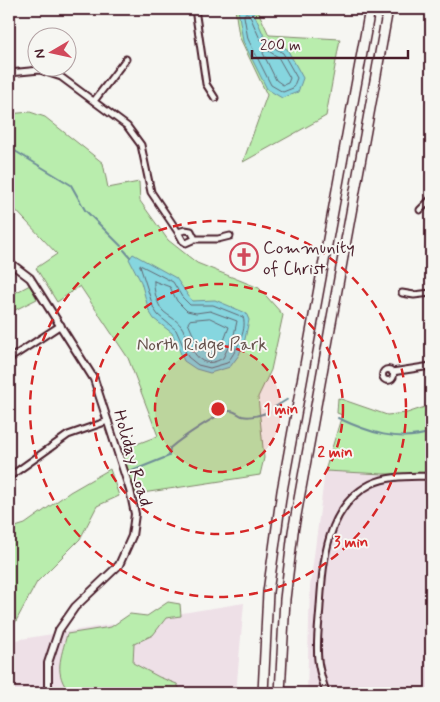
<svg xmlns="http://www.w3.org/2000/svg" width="440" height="702" font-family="Mynerve,sans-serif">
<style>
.built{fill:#eee0e7}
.green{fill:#b9edad;stroke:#82866c}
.water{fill:#86d6df;stroke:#6e8d97}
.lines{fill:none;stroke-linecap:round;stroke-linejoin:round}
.shore{stroke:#626873;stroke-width:1}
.stream{stroke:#6e8d97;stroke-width:2}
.minor-casing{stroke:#4a1f2b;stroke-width:9}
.tertiary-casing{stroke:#4a1f2b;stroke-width:10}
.motorway-casing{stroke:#4a1f2b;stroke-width:12}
.minor{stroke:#f6f6f2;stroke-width:5}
.tertiary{stroke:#f6f6f2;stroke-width:6}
.motorway{stroke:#f6f6f2;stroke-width:9}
.ring{fill:none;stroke:#d62828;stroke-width:2.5;stroke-dasharray:9 6}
.labels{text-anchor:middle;stroke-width:4;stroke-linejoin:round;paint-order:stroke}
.poi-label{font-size:18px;fill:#4a1f2b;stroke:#f6f6f2;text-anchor:start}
.park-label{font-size:18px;fill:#66524c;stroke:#f6f6f2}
.street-label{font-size:18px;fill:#4a1f2b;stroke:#f6f6f2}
.centre{fill:#d62828;stroke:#f6f6f2;stroke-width:2.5}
.ring-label{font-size:15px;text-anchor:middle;font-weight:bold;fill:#d62828;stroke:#f6f6f2;stroke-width:4;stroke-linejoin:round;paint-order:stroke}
</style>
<rect width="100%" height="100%" fill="#f6f6f2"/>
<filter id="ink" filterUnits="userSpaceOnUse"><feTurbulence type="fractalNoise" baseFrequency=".02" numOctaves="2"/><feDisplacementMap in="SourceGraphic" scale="10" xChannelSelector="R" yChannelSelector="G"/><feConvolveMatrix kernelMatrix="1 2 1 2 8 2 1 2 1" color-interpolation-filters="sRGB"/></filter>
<g filter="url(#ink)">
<path class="built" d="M325,471l59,3 47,-1v220h-124l3,-106z
M244,603l-8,90h-227v-52z"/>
<path class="green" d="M235,9h22l12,26 71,4 -14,77 -83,46 24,-67 -28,-59z
M30,112l15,5 58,46 5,25 31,-6 1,19 28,39 29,23 62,25 24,27 -12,55 -13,27 6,61 -4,17 -124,19 -15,-44 37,-14 -30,-78 -48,-72 -23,16 -21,-34 21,-14 -48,-51v-89z
M30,285l7,14 -28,14v-17z
M338,398l49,17 20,-2 24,-8v68l-47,1 -59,-3 17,-56 -5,-2z
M110,469l9,27 -22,10 -17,33 -43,43 -28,52v-105l16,-5 45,-32z
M168,602l12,2 1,12 -15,2 -13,17 -19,9 -1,19 26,14 18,7 5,9h-112c-17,-20 -9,-35 -3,-59l44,-7 19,-13 17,2z"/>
<path class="water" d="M238,9h14l12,27 23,13 16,29 -5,14 -16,6 -15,-9 -24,-48z
M133,254l43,24 16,23 23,-1 31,13 3,7 -4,19 -6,16 -9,12 -20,6 -14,-4 -12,-8 -12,-28 -18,-14 -5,-8 -8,-29 -12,-23z"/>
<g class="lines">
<path class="shore" d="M246,13l3,1 11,25 23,14 14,25 -4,10 -10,4 -12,-7 -23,-46 -4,-23z
M267,50l11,7 12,21 -2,5 -5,2 -7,-5 -13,-27z
M140,265l33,17 9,15 8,8h23l30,12c5,13 -8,36 -16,46l-17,5 -12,-3 -10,-8 -12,-27 -18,-15 -4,-6z
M154,281l16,6 7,14 10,10 9,2 14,-2 27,10 -3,14 -11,23c-29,17 -32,-18 -42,-32 -5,-7 -13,-10 -18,-15 -6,-6 -10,-23 -9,-30z
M210,318l19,9 -7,19 -8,8 -15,-6 -11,-25 2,-3z"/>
<path class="stream" d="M9,142l6,9 56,34 14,25 36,36
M124,250l6,7
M275,407l13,-8
M338,418c30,14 60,25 93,14
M132,471l37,-15 1,-8c9,-8 52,-38 61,-37 3,0 7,3 11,5 9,2 18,-1 27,-4"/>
<defs>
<path id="minor" d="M195,9l11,75 9,14
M9,73l31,-3 21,7 66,49 14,19 10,47 27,40
M94,101l32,-42
M420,210l11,-11
M185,230l6,1 4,8 -9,4 -3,-2 -5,-9z
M195,239h23l12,-3
M402,293l12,2 17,-2
M9,359l52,-34
M382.5 375a5.5 5.5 0 1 1 11 0a5.5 5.5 0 1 1-11 0Z
M392,372l39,-6
M9,477l59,-42 40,-14
M326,693c-3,-11 -7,-22 -8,-33 -2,-18 1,-37 2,-54 3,-44 6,-99 51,-122 19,-9 40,-7 60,-8"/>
<path id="tertiary" d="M9,262l21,16 64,101 36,111 5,24 -3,22 -13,29 -44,42 -16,23 -11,33v30"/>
<path id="motorway" d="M263,693l5,-101 14,-101 88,-482
M280,693l5,-94 8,-67 95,-523"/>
</defs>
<use href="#minor" class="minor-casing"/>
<use href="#tertiary" class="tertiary-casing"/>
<use href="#motorway" class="motorway-casing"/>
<use href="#minor" class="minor"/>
<use href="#tertiary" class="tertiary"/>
<use href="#motorway" class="motorway"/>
</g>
</g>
<circle cx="218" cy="409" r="63" fill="#d62828" fill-opacity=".12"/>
<g class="ring">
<circle cx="218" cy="409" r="63"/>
<circle cx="218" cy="409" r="125"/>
<circle cx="218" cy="409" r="188"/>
</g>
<defs>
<symbol id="church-ring" viewBox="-11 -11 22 22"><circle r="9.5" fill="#f6f6f2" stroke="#d1495b" stroke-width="1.5"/><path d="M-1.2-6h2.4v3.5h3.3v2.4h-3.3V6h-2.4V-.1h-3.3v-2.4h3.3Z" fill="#d1495b"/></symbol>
</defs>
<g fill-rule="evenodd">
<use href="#church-ring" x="228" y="241" width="32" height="32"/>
</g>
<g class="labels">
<g class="poi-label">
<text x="263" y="253">Community<tspan x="263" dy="21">of Christ</tspan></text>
</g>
<g class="park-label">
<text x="202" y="350">North Ridge Park</text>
</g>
<g class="street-label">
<text transform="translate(133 458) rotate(74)" y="6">Holiday Road</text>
</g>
</g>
<circle cx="218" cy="409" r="8" class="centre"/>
<g class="ring-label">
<text x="281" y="414">1 min</text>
<text x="335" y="457">2 min</text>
<text x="351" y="547">3 min</text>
</g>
<rect width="440" height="702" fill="none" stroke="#f6f6f2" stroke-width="30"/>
<rect x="15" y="15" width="410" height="672" fill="none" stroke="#4a1f2b" stroke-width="2" filter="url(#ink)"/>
<g transform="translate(52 52) rotate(261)"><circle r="24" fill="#f6f6f2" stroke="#b1a0a2"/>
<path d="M0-4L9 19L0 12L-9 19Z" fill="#d1495b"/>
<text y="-8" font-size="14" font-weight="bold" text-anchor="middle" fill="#4a1f2b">N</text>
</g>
<path d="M252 50v8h156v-8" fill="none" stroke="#4a1f2b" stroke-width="2.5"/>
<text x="260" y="50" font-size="15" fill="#4a1f2b" stroke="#f6f6f2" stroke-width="4" paint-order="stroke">200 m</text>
</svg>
